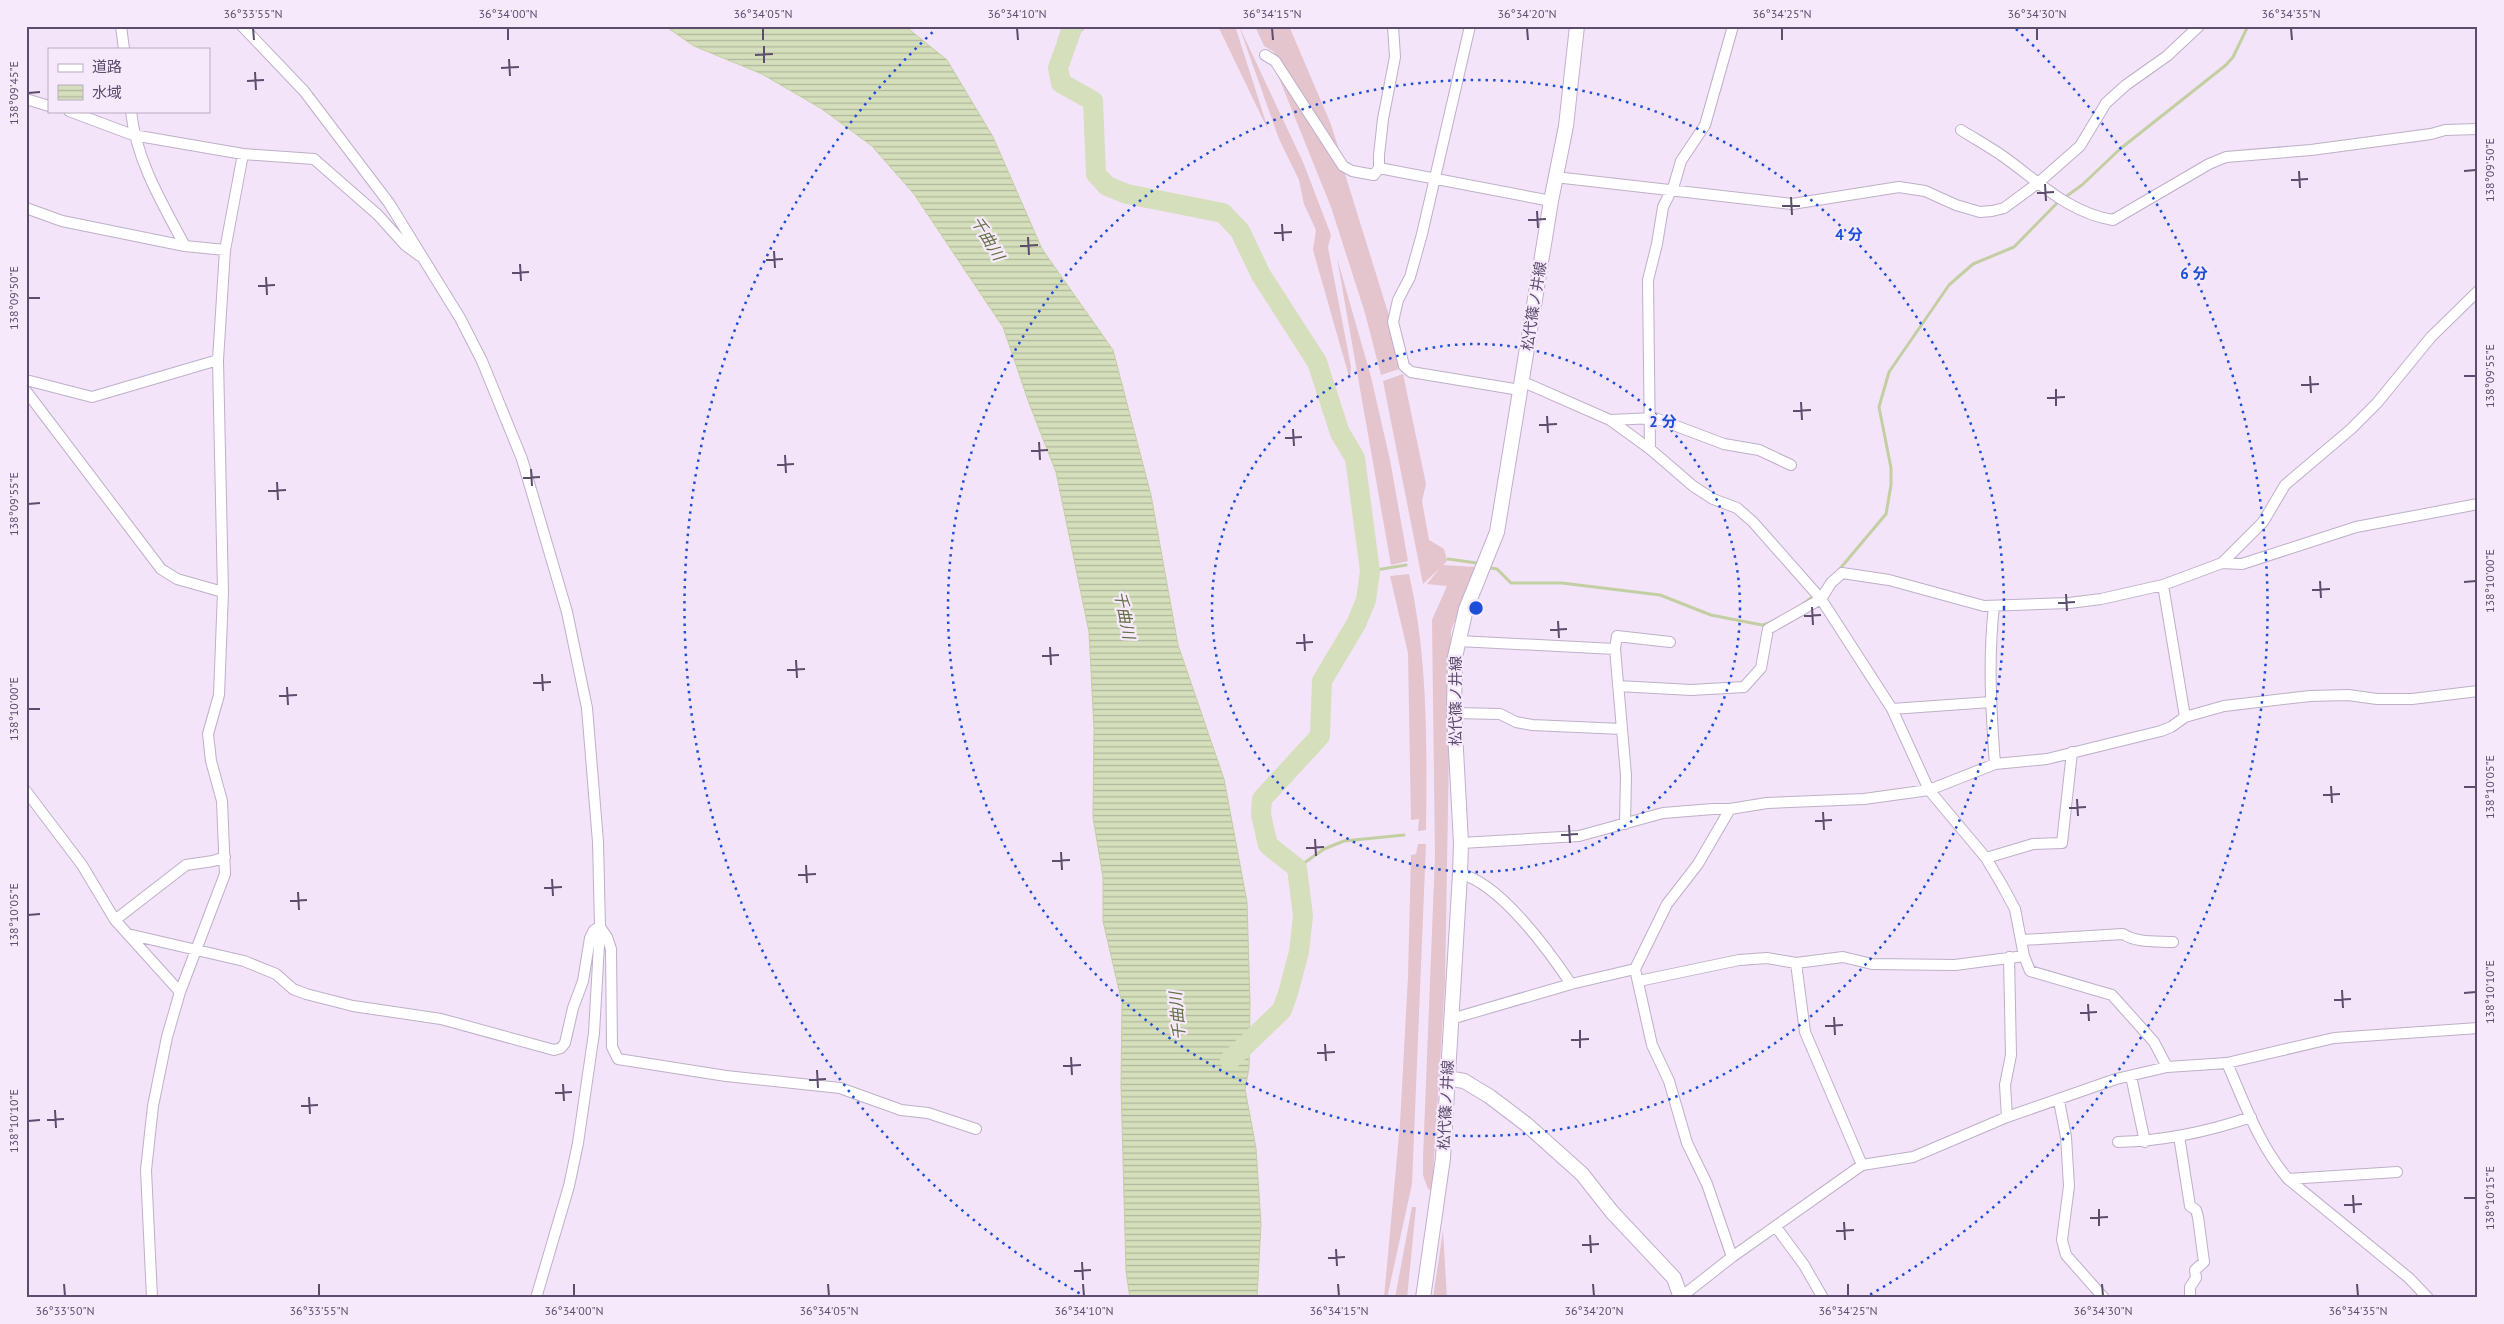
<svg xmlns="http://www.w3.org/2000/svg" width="2504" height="1324" font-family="'PT Sans','Noto Sans JP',sans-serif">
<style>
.grass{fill:#e4c4cd}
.wetland{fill:url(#wetland-marsh)}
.water{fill:url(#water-rules);stroke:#c3cfa3}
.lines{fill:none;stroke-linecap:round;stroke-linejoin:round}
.stream{stroke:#c3cfa3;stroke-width:3}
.river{stroke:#d6dfbb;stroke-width:20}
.street-casing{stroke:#bfafca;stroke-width:12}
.secondary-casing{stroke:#c2afcf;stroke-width:16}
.street{stroke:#fff;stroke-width:10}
.secondary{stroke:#fff;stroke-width:14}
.ticks{fill:none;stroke:#5c4d6d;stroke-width:2}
.ring{fill:none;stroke:#1d4ed8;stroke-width:2.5;stroke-dasharray:2.5 5}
.labels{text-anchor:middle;stroke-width:4.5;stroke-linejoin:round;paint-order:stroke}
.street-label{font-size:15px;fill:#5c4d6d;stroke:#f7e9fc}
.water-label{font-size:16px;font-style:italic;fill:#647143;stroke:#f7e9fc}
.centre{fill:#1d4ed8;stroke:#f7e9fc;stroke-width:2.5}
.ring-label{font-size:15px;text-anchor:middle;font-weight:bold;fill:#1d4ed8;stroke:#f7e9fc;stroke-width:4.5;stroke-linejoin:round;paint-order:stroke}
.neatline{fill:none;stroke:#5c4d6d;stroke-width:2}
.ticks-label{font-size:12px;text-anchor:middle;fill:#5c4d6d}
</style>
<defs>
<pattern id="wetland-marsh" width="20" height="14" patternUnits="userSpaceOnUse" patternTransform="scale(1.25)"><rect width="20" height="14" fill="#e4c4cd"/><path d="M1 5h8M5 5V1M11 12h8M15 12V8" fill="none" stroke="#bca1ab"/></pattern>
<pattern id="water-rules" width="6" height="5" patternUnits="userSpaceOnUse" patternTransform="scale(1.25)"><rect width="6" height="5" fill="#d6dfbb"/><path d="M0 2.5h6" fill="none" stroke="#b1b79c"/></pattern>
</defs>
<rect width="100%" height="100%" fill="#f3e4f9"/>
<path class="grass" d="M1218,26h17l34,106z
M1239,26l64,136 28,73 -3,12 23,120 -1,13 -37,-130 3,-20 -12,-26 -5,-24 -20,-41z
M1255,26h34l41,96 12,36 -62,-94 -6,-12 -10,-6z
M1275,68l70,106 45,145 12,49 -21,7 -16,-62 -34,-106z
M1337,258l34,119 19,83 18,101 -17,4z
M1403,374l23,110 -4,17 7,39 15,9 3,12 -4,4 32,2 -24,64 -6,352 -13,208 -4,-2 -5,-14v-17l12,-302 -3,-236 15,-34 -20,-2 13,-16 -17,16 -40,-203z
M1409,574c19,83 18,171 17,256l-8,1 1,-12 -8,1 -3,-167 -18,-77z
M1418,844h8l-14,340 -25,114h-3l16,-174 8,-147 3,-122 5,-1z
M1412,1207h4l-9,91h-12z
M1443,1231l4,67h-14z"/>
<path class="wetland" d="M1062,26h24l-3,5 -26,10z"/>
<path class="water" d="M665,26h240l42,34 46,77 49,112 71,101 38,145 27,150 46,134 23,123 3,100 -1,66 -4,21 11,59 5,76 -4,74h-127l-4,-27 -5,-187 1,-81 -19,-82v-44l-10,-60 1,-88 -5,-97 -33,-160 -27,-69 -26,-76 -89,-133 -42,-48 -50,-37 -60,-35 -68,-28z"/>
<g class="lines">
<path class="stream" d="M2064,198l18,-13 38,-36 106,-84 7,-8 15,-31
M1448,559l29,4
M1491,568l6,1 14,14h51l98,12 51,20 51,10 8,-2
M1370,571l36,-6
M1838,571l48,-57 5,-29v-17l-12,-61 10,-35 60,-87 24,-21 41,-17 45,-46
M1803,604l8,-6
M1297,868l27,-19 20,-8 60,-6"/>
<path class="river" d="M1073,26l-15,42 3,15 32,18 3,73 11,12 20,8 96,19 17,18 21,44 56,87 23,71 15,25 15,113 -4,29 -10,24 -34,57 -2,55 -58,63 -1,16 7,30 29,23 6,48 -4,36 -11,41 -6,17 -52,50"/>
<defs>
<path id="street" d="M121,26l3,23
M242,26l62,65 85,112 71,115 22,43 40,98 45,153 20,96 11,134 2,85 -6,106 -16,110 -9,43 -33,112
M1470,26l-48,208 -12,43 -12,23 -5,22 11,44 7,6 109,18
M1265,55l10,6 68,105 9,5 22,4 5,-7 172,33
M26,99l23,7
M69,111l64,24 110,19 71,5 64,56 27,30 15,11
M131,111c5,49 31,92 54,135
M1961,130c14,9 29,17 43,27 35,25 65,56 109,63l96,-56 17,-7 85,-7 120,-16 14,-4 33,-1
M1379,168v-13l4,-36 12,-62 -2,-31
M1555,177l237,27 107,-17 26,4 31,14 24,7 12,-1 12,-3 34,-25 42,-37 26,-43 20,-18 41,-29 32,-30
M26,208l36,13 123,25 40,4
M26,380l66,17 126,-37
M1521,381l89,39 40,29 43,37 20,13 24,9 16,14 68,77 71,110 37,81 57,68 16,27 13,24 9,47 6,15 82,24 42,47 13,25
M26,391l135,178 16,10 46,13
M1610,420l45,-2 69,26 35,6 32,15
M1650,449l-2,-169 9,-36 6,-37 11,-22 7,-24 24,-36 28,-99
M2222,563l41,-41 22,-37 66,-56 26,-26 54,-66 47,-46
M2163,585l22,132
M1994,606c-6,53 -3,105 1,158
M1458,641l157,8 11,126 -1,49
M1615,649l2,-13 53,6
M1618,686l73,4 53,-3 17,-19 7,-39 53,-30 10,-16 11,-10 47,7 95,26 85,-3 32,-4 62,-14 59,-22 20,1 114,-37 122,-23
M1892,709l99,-7
M1454,713l46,1 16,8 16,3 90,4
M26,791l56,74 33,55 65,72
M1730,809l-32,55 -31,40 -32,65 17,76 17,36 18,62 20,41 25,73
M1461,843l118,-7 84,-23 50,-4h17l37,-6 97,-4 65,-9 66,-26 52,-5 114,-28 10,-4 14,-10 39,-11 86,-10 38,-1 29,4h35l66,-8
M1986,858l47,-14 29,-1 10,-91
M1460,874c39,8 89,77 111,110
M115,920l71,-55 27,-4 12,-4
M132,935l112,26 32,13 17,15 13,5 47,12 88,13 113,31 7,-2 4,-5 8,-35 10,-27 7,-43 4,-8 6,-3 7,10 4,12 1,98 6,12 108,17 114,12 61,22 27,3 48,16
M2022,940l101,-6c14,9 33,7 50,8
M1796,963l9,69 57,133
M1639,981l100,-21 28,-2 29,5 47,-6 29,7 83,1 69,-9
M1451,1019l120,-35 64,-15
M2227,1063c18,41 32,82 61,116l121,99 19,20
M2131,1076l14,66
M2059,1101l7,36 3,49 -7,54 4,15 38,43
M2007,1117l-2,-32 6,-30 -2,-98
M2179,1136l11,70 6,4 2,7 6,45 -9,8 1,8 -6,9v11
M2118,1142c45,-1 89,-10 133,-25
M2288,1179l109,-7
M1776,1227l28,38 19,33
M1681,1297l51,-40 130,-92 51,-8 94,-40 109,-38 51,-12 60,-4 107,-25 144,-10
M152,1298l-6,-128 7,-64 14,-69 13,-45 45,-118 -3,-73 -11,-40 -3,-27 11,-39 4,-103 -5,-232 7,-110 18,-96"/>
<path id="secondary" d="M1447,1078l17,3 25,15 37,28 56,50 30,38 62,66 7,20
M1423,1298l20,-140 17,-284 1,-31 -7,-130 1,-56 11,-48 31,-77 54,-331 15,-75 11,-100"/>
</defs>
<use href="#street" class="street-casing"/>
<use href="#secondary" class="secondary-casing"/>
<use href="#street" class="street"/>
<use href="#secondary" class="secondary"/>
</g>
<path class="ticks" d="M253,28l1,12M508,28v12M763,28v12M1017,28l1,12M1272,28l1,12M1527,28l1,12M1782,28v12M2037,28v12M2291,28l1,12M764,46v17M755,55l18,-1M509,59l1,17M501,68l18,-1M255,72l1,18M247,81l17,-1M28,93l12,-1M2299,171l1,17M2464,171l12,-1M2291,180l17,-1M2045,184l1,17M2037,193l17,-1M1791,197l1,18M1782,206h18M1537,211l1,17M1528,220l18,-1M1282,224l1,17M1274,233l18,-1M1028,237l1,18M1020,246l18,-1M774,251l1,17M766,260l17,-1M520,264l1,17M512,273l17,-1M266,277l1,18M258,286l17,-1M28,298h12M2310,376l1,17M2464,376h12M2301,385l18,-1M2056,389v17M2047,398l18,-1M1801,402l1,18M1793,411l18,-1M1547,416l1,17M1539,425l18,-1M1293,429l1,17M1285,438l17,-1M1039,442l1,18M1031,451l17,-1M785,455l1,18M777,465l17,-1M531,469l1,17M523,478l17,-1M277,482l1,18M268,491l18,-1M28,504l12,-1M2320,581l1,17M2464,582l12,-1M2312,590l18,-1M2066,594l1,17M2058,603l17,-1M1812,607l1,18M1804,616l17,-1M1558,621l1,17M1550,630l17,-1M1304,634l1,17M1296,643l17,-1M1050,647l1,18M1042,656l17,-1M796,660l1,18M787,670l18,-1M542,674l1,17M533,683l18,-1M287,687l1,18M279,696l18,-1M28,709h12M2331,786l1,17M2464,787h12M2323,795l17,-1M2077,799l1,17M2069,808l17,-1M1823,812l1,18M1815,821l17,-1M1569,825l1,18M1561,835l17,-1M1315,839l1,17M1306,848l18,-1M1061,852l1,18M1052,861l18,-1M806,865l1,18M798,875l18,-1M552,879l1,17M544,888l18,-1M298,892l1,18M290,901l17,-1M28,915l12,-1M2342,990l1,18M2464,993l12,-1M2334,1000l17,-1M2088,1004l1,17M2080,1013l17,-1M1834,1017l1,18M1825,1026l18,-1M1580,1030v18M1571,1040l18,-1M1325,1044l1,17M1317,1053l18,-1M1071,1057l1,18M1063,1066l18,-1M817,1070l1,18M809,1080l17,-1M563,1084l1,17M555,1093l17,-1M309,1097l1,17M301,1106l17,-1M55,1110l1,18M47,1120l17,-1M28,1121l12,-1M2353,1195l1,18M2464,1198h12M2344,1205l18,-1M2099,1209v17M2090,1218l18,-1M1844,1222l1,18M1836,1231l18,-1M1590,1235l1,18M1582,1245l17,-1M1336,1249l1,17M1328,1258l17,-1M1082,1262l1,18M1074,1271l17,-1M64,1284l1,12M319,1284v12M574,1284v12M828,1284l1,12M1083,1284l1,12M1338,1284l1,12M1593,1284l1,12M1848,1284v12M2102,1284l1,12M2357,1284l1,12"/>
<g class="ring">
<circle cx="1476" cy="608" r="264"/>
<circle cx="1476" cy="608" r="528"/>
<path d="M1086 1297A792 792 0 0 1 936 29M2016 29A792 792 0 0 1 1866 1297"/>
</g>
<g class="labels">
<g class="street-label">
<text transform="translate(1534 306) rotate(-81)" y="5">松代篠ノ井線</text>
<text transform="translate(1456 701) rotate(-90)" y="5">松代篠ノ井線</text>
<text transform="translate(1446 1105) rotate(-87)" y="5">松代篠ノ井線</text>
</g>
<g class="water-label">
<text transform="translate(988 238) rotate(59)" y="6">千曲川</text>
<text transform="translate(1125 615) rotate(79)" y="6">千曲川</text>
<text transform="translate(1177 1016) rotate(-95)" y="6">千曲川</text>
</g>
</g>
<circle cx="1476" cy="608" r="8" class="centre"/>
<g class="ring-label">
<text x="1849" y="240">4 分</text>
<text x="2194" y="279">6 分</text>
<text x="1663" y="427">2 分</text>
</g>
<rect width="2504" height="1324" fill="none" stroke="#f7e9fc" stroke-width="55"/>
<rect x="48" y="48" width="162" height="65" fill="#f7e9fc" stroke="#b9abc3"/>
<rect x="58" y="64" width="25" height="8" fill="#ffffff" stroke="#b9abc3"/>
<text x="92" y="72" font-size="15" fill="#5c4d6d">道路</text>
<rect x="58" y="85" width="25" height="15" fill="url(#water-rules)" stroke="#b9abc3"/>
<text x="92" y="98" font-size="15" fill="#5c4d6d">水域</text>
<rect x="28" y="28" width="2448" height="1268" class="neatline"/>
<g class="ticks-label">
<text x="253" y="18">36°33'55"N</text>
<text x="508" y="18">36°34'00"N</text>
<text x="763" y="18">36°34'05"N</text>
<text x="1017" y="18">36°34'10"N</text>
<text x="1272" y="18">36°34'15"N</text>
<text x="1527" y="18">36°34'20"N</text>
<text x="1782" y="18">36°34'25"N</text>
<text x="2037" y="18">36°34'30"N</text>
<text x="2291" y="18">36°34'35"N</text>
<text transform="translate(14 93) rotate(-90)" y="4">138°09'45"E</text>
<text transform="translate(2490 170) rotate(-90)" y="4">138°09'50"E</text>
<text transform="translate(14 298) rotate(-90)" y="4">138°09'50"E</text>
<text transform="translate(2490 376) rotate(-90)" y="4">138°09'55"E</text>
<text transform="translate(14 504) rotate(-90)" y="4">138°09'55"E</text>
<text transform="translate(2490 581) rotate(-90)" y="4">138°10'00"E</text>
<text transform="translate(14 709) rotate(-90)" y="4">138°10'00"E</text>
<text transform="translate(2490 787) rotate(-90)" y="4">138°10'05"E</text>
<text transform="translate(14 915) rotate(-90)" y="4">138°10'05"E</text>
<text transform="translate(2490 992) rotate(-90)" y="4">138°10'10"E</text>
<text transform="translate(14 1121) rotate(-90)" y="4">138°10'10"E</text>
<text transform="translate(2490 1198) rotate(-90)" y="4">138°10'15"E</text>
<text x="65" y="1315">36°33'50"N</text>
<text x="319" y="1315">36°33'55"N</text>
<text x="574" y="1315">36°34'00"N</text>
<text x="829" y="1315">36°34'05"N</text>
<text x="1084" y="1315">36°34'10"N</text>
<text x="1339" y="1315">36°34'15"N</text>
<text x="1594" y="1315">36°34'20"N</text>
<text x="1848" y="1315">36°34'25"N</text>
<text x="2103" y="1315">36°34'30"N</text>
<text x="2358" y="1315">36°34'35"N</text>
</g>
</svg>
